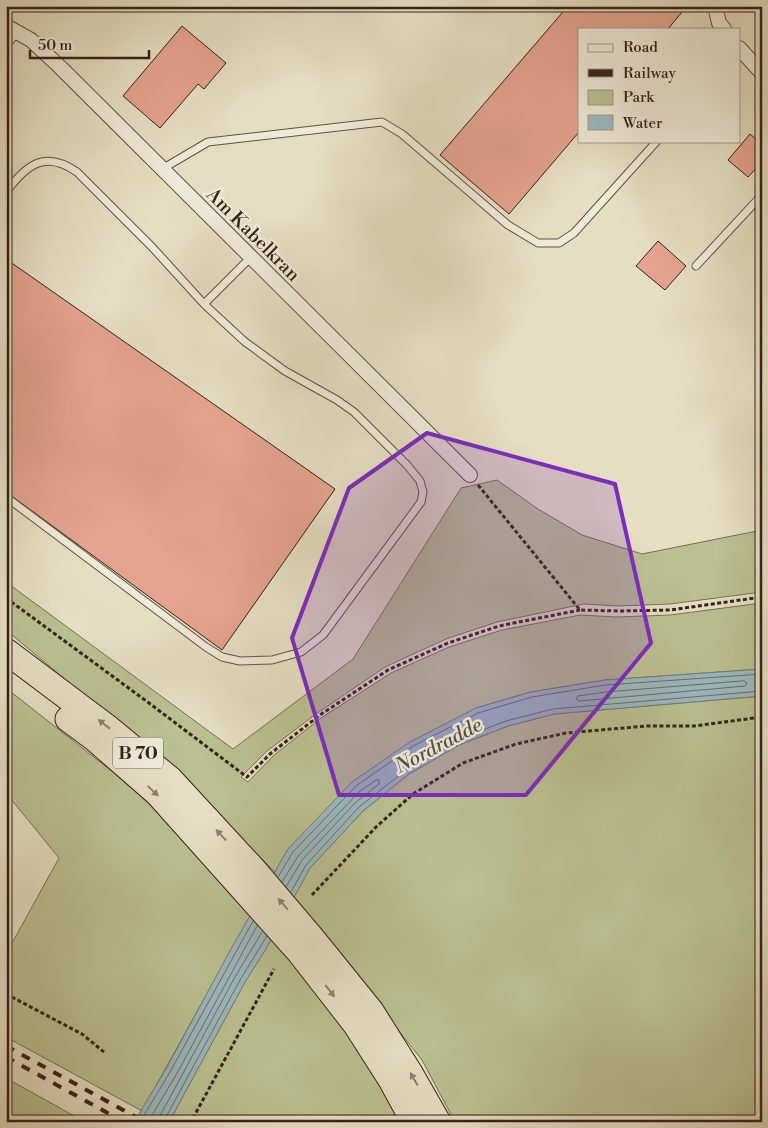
<svg xmlns="http://www.w3.org/2000/svg" width="768" height="1128" font-family="'Libre Bodoni',serif">
<style>
.green{fill:#bac090;stroke:#787154}
.water{fill:#9bb9bf;stroke:#737d7c}
.lines{fill:none;stroke-linecap:round;stroke-linejoin:round}
.shore{stroke:#686e6b;stroke-width:1}
.building{fill:#e4a38e;stroke:#362217}
.lane-casing{stroke:#625142;stroke-width:9}
.street-casing{stroke:#625142;stroke-width:16}
.highway-casing{stroke:#362217;stroke-width:27}
.path{stroke:#362217;stroke-width:3;stroke-dasharray:4 2.5;stroke-linecap:butt}
.lane{stroke:#eeead8;stroke-width:7}
.street{stroke:#eeead8;stroke-width:14}
.highway{stroke:#e5dec3;stroke-width:25}
.rail{stroke:#362217;stroke-width:4;stroke-dasharray:9 9;stroke-linecap:butt}
.oneway{fill:#8e806d}
.marked{fill:#7b2cbf;fill-opacity:0.2;stroke:#7b2cbf;stroke-width:4;stroke-linejoin:round}
.labels{text-anchor:middle;stroke-width:5;stroke-linejoin:round;paint-order:stroke}
.shield{fill:#eeead8;stroke:#6d5e51;stroke-width:1}
.shield-label{font-size:18px;font-weight:bold;fill:#362217}
.street-label{font-size:19px;fill:#362217;stroke:#eeead8}
.water-label{font-size:20px;font-style:italic;fill:#544f49;stroke:#eeead8}
</style>
<rect width="100%" height="100%" fill="#e5dec3"/>
<filter id="stains"><feTurbulence type="fractalNoise" baseFrequency=".004" numOctaves="4"/><feColorMatrix values="0 0 0 0 .2 0 0 0 0 .09 0 0 0 0 .02 0 0 0 .5 -.17"/></filter>
<radialGradient id="worn" r=".72"><stop offset=".6" stop-color="#630" stop-opacity="0"/><stop offset="1" stop-color="#630" stop-opacity=".3"/></radialGradient>
<path class="green" d="M497,480l41,29 44,26 60,19 120,-24v62l-92,12 -52,2 -34,-2 -87,18 -51,17 -61,28 -69,47 -49,37 -26,26 7,5 25,-26 48,-38 70,-45 58,-26 53,-17 78,-15 37,2 53,-2 92,-12v66l-157,11 -74,12 -55,16 -188,141 -13,23 -114,-113 -155,-129v-48l227,167 120,-90 108,-171z
M6,688l108,85 65,57 71,86 -108,195 -136,-74v-83l53,-96 -53,-65z
M762,696v426h-307l-33,-62 -129,-162 17,-30 53,-57 46,-37 50,-29 49,-19 46,-12z
M271,940l24,25 60,79 48,78h-234l76,-140z
M6,1078l79,44h-79z"/>
<path class="water" d="M762,669v27l-208,18 -46,12 -49,19 -50,29 -46,37 -53,57 -44,81 -21,33 -76,140h-35l32,-53 65,-120 57,-100 64,-67 58,-40 66,-34 55,-16 74,-12z"/>
<g class="lines">
<path class="shore" d="M744,681l3,2 -2,3 -166,15 -3,-2 2,-3 28,-4z
M278,877l15,-25 63,-66 57,-40 65,-33 54,-16 73,-12 157,-11
M282,882l16,-26 62,-65 16,-11h3v4l-24,19 -53,57 -16,27
M291,892l15,-27 53,-58 47,-37 51,-30 49,-19 47,-12 209,-18
M140,1122l30,-50 83,-151
M148,1122l28,-47 81,-149
M159,1122l2,-8 74,-137 27,-45
M165,1122l1,-5 74,-137 27,-44"/>
</g>
<path class="building" d="M568,6h107l7,6 -14,17h-89v103l-70,82 -69,-59z
M182,26l44,37 -22,26 -6,-5 -38,44 -37,-32z
M750,134l12,10v18l-14,15 -20,-17z
M658,241l28,25 -21,24 -29,-24z
M6,259l329,230 -113,161 -216,-158z"/>
<g class="lines">
<defs>
<path id="lane" d="M6,46l11,-14
M162,169l46,-27 174,-20 20,12 106,91 30,18h21l15,-10 83,-92
M6,192c21,-28 39,-42 71,-20l75,75 52,57 40,37 41,30 52,29 17,12 53,53 13,16 3,11 -2,10 -98,133 -22,17 -29,8 -32,1 -18,-4 -16,-10 -200,-150
M696,266l66,-71
M204,304l47,-47"/>
<path id="street" d="M715,6l4,17 5,6
M6,26l25,14 29,27 410,408
M739,48l23,25"/>
<path id="highway" d="M6,651l101,76 63,52 85,92 57,67 59,73 39,62 28,49
M68,719l27,20 62,54 143,160 56,72 35,55 23,42"/>
</defs>
<use href="#lane" class="lane-casing"/>
<use href="#street" class="street-casing"/>
<use href="#highway" class="highway-casing"/>
<path class="path" d="M478,485l102,125 39,1 51,-1 92,-13
M6,598l143,105 98,74 23,-23 50,-39 68,-45 60,-27 51,-17 81,-16
M312,895l64,-68 37,-33 50,-31 53,-19 50,-11 80,-7h48l68,-9
M6,994l76,40 22,18
M196,1122l-4,-2 82,-151"/>
<use href="#lane" class="lane"/>
<use href="#street" class="street"/>
<use href="#highway" class="highway"/>
<path class="rail" d="M6,1046l139,76
M6,1057l118,65"/>
</g>
<defs><path id="oneway-solid" d="M-6-.8H1V-3.2L6.5 0L1 3.2V.8H-6Z" transform="scale(1.25)"/></defs>
<g class="oneway">
<use href="#oneway-solid" transform="translate(104 724) rotate(-142)"/>
<use href="#oneway-solid" transform="translate(153 791) rotate(43)"/>
<use href="#oneway-solid" transform="translate(221 835) rotate(-133)"/>
<use href="#oneway-solid" transform="translate(283 904) rotate(-131)"/>
<use href="#oneway-solid" transform="translate(330 991) rotate(52)"/>
<use href="#oneway-solid" transform="translate(414 1079) rotate(-120)"/>
</g>
<path class="marked" d="M427,433l188,51 36,159 -125,152h-187l-47,-157 57,-150z"/>
<g class="labels">
<rect class="shield" x="113" y="737.5" width="50" height="31" rx="4"/>
<g class="shield-label">
<text x="138" y="759">B 70</text>
</g>
<g class="street-label">
<text transform="translate(254 234) rotate(45)" y="7">Am Kabelkran</text>
</g>
<g class="water-label">
<text transform="translate(438 745) rotate(-28)" y="7">Nordradde</text>
</g>
</g>
<rect width="768" height="1128" fill="none" stroke="#e5dec3" stroke-width="25"/>
<rect x="8" y="8" width="753" height="1113" fill="none" stroke="#362217" stroke-width="2.5"/>
<rect x="12" y="12" width="743" height="1103" fill="none" stroke="#362217"/>
<rect x="578" y="28" width="162" height="115" fill="#eeead8" stroke="#a49a8b"/>
<rect x="588" y="44" width="25" height="8" fill="#eeead8" stroke="#a49a8b"/>
<text x="623" y="52" font-size="15" fill="#362217">Road</text>
<rect x="588" y="69" width="25" height="8" fill="#362217" stroke="#a49a8b"/>
<text x="623" y="78" font-size="15" fill="#362217">Railway</text>
<rect x="588" y="90" width="25" height="15" fill="#bac090" stroke="#a49a8b"/>
<text x="623" y="102" font-size="15" fill="#362217">Park</text>
<rect x="588" y="115" width="25" height="15" fill="#9bb9bf" stroke="#a49a8b"/>
<text x="623" y="128" font-size="15" fill="#362217">Water</text>
<path d="M30 50v8h119v-8" fill="none" stroke="#362217" stroke-width="2.5"/>
<text x="38" y="50" font-size="15" fill="#362217" stroke="#eeead8" stroke-width="4" paint-order="stroke">50 m</text>
<rect width="100%" height="100%" filter="url(#stains)"/>
<rect width="100%" height="100%" fill="url(#worn)"/>
</svg>
